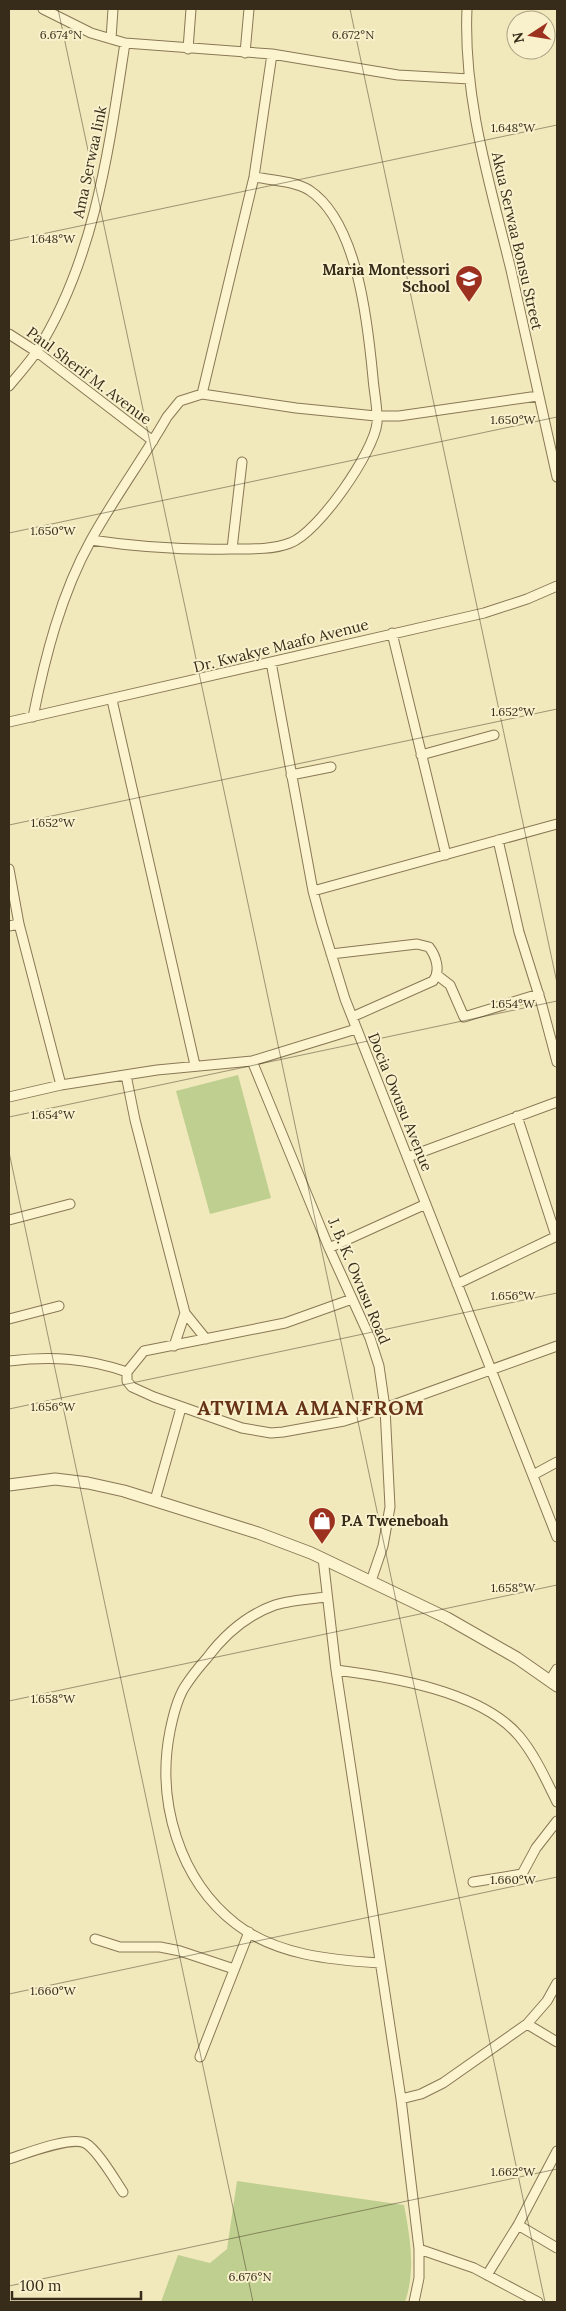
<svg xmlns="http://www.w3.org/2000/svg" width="566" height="2311" font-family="Lora,serif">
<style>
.green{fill:#bfcf8f}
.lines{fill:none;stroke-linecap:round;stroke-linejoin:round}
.minor-casing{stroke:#897854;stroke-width:11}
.tertiary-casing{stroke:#897854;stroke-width:13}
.minor{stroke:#fbf4cf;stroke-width:9}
.tertiary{stroke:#fbf4cf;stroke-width:11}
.ticks{fill:none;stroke:#372c1a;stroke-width:1;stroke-opacity:0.45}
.labels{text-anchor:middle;stroke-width:4;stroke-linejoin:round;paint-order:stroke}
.street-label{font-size:15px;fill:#372c1a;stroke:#f8f1cc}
.poi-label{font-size:15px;font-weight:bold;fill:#372c1a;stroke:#f8f1cc;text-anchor:end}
.district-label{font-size:20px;font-weight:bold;letter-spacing:1px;fill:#673317;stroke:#f8f1cc}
.ticks-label{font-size:12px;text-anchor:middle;fill:#372c1a;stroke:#f8f1cc;stroke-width:4;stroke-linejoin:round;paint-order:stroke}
</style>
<rect width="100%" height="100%" fill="#f1e8bc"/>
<path class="green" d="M238,1075l33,123 -61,16 -34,-123z
M237,2181l167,24c6,32 12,66 1,97h-244l17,-47 32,8 17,-14z"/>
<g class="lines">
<defs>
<path id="minor" d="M43,9l48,24 34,10 147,11 126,21 72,4
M467,9c-4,89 23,175 44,261 16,69 30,138 46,207
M111,39l2,-30
M188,49l3,-40
M245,53l4,-44
M9,334l28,18 116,89
M9,386c9,-11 20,-23 28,-35 58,-92 72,-203 88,-308
M202,394l52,-217 18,-123
M91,540c46,7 92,10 139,9 19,0 42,1 60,-6 28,-10 84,-91 87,-120 1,-14 -3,-31 -4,-45 -5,-53 -15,-156 -64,-188 -15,-9 -38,-10 -55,-13
M232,549l10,-87
M392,633l54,222
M271,662l42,229 9,33 23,75 212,538
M112,700l83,365
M33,717c12,-60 28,-123 58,-177 23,-42 52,-81 76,-123l13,-16 22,-7 94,14 80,8h23l139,-20
M9,722l475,-109 43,-14 30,-13
M421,755l73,-20
M291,775l40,-8
M498,840l21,92 22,70 16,60
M9,869l10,55 42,161
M313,891l244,-67
M9,926l10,-2
M331,954l86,-10 12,3c7,9 12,24 4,34l-81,36
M437,975l13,10 14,32 75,-23
M252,1061l77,187 41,90 9,28 6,42 5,99 -7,39 -12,35
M126,1075l9,45 50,193 21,26
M9,1097l52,-12 96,-15 95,-9 104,-32
M517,1116l39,120
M408,1157l149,-55
M9,1220l61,-16
M329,1248l97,-44
M457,1284l100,-48
M9,1319l50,-13
M174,1346l11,-33
M9,1361c42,-5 78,-3 118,11v9l5,6 22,10 88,31 29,5 12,-1 61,-11 41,-13 172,-62
M127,1372l17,-21 141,-28 67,-24
M533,1475l24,-13
M155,1500l26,-92
M323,1558l13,112 65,429 18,150v29l-5,24
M327,1597c-17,2 -36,3 -52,8 -28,10 -50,29 -68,53 -8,9 -16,19 -23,30 -7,12 -11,28 -14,43 -14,70 9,149 66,193 40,31 95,36 144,39
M336,1670c55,7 145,21 183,66 16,19 27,44 38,66
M550,1680l7,-11
M473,1882l49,-8 14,-26 21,-27
M95,1939l25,8h40l20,4 54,18
M527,2024l30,18
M200,2057l49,-125
M401,2099l20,-5 22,-11 84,-59 20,-23 10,-18
M9,2159c16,-5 61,-23 76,-16 12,6 30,37 38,49
M518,2225l39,23
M419,2249l55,19 64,34
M487,2275l31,-50 39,-74"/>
<path id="tertiary" d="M9,1485l46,-6 33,4 36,8 134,42 53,20 136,65 70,40 40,28"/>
</defs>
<use href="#minor" class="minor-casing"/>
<use href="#tertiary" class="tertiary-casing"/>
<use href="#minor" class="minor"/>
<use href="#tertiary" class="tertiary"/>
</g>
<path class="ticks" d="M58,9l487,2293M350,9l207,974M9,241l548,-116M9,533l548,-116M9,825l548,-116M9,1117l548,-116M9,1152l244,1150M9,1409l548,-116M9,1701l548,-116M9,1994l548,-117M9,2286l548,-117"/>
<defs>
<symbol id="school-pin" viewBox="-11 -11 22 30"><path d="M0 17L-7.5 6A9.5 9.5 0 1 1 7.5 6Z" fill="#9c3120" stroke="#f8f1cc"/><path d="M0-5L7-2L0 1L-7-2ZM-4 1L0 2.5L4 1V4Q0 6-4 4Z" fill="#fff"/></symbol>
<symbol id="shop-pin" viewBox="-11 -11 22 30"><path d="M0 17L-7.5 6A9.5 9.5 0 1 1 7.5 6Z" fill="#9c3120" stroke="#f8f1cc"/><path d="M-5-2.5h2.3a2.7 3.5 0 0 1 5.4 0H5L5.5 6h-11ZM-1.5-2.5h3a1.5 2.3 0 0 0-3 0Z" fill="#fff"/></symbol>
</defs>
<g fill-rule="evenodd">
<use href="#school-pin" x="453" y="263" width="32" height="43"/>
<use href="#shop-pin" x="306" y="1505" width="32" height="43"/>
</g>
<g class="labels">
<g class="street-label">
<text transform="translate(90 162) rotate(-78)" y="5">Ama Serwaa link</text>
<text transform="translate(517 241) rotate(77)" y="5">Akua Serwaa Bonsu Street</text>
<text transform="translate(89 376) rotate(37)" y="5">Paul Sherif M. Avenue</text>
<text transform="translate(281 646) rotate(-14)" y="5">Dr. Kwakye Maafo Avenue</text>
<text transform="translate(400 1102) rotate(68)" y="5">Docia Owusu Avenue</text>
<text transform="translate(359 1281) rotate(67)" y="5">J. B. K. Owusu Road</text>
</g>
<g class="poi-label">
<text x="450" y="275">Maria Montessori<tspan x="450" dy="17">School</tspan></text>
<text x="341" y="1526" text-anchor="start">P.A Tweneboah</text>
</g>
<g class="district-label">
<text x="311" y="1415">ATWIMA AMANFROM</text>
</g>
</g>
<g class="ticks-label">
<text x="61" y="39">6.674°N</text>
<text x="353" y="39">6.672°N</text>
<text x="513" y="132">1.648°W</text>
<text x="53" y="243">1.648°W</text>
<text x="513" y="424">1.650°W</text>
<text x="53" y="535">1.650°W</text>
<text x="513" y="716">1.652°W</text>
<text x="53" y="827">1.652°W</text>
<text x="513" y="1008">1.654°W</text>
<text x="53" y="1119">1.654°W</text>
<text x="513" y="1300">1.656°W</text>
<text x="53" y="1411">1.656°W</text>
<text x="513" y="1592">1.658°W</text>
<text x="53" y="1703">1.658°W</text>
<text x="513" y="1884">1.660°W</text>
<text x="53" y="1995">1.660°W</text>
<text x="513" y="2176">1.662°W</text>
<text x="250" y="2281">6.676°N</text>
</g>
<rect width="566" height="2311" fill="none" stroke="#372c1a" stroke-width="20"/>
<g transform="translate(531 35) rotate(258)"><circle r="24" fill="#f8f1cc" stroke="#aba285"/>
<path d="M0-4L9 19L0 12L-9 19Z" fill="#9c3120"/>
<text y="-8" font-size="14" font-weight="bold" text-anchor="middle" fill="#372c1a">N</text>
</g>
<path d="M12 2291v8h129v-8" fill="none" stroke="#372c1a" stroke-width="2.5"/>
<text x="20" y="2291" font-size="15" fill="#372c1a" stroke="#f8f1cc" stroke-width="4" paint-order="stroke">100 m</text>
</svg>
